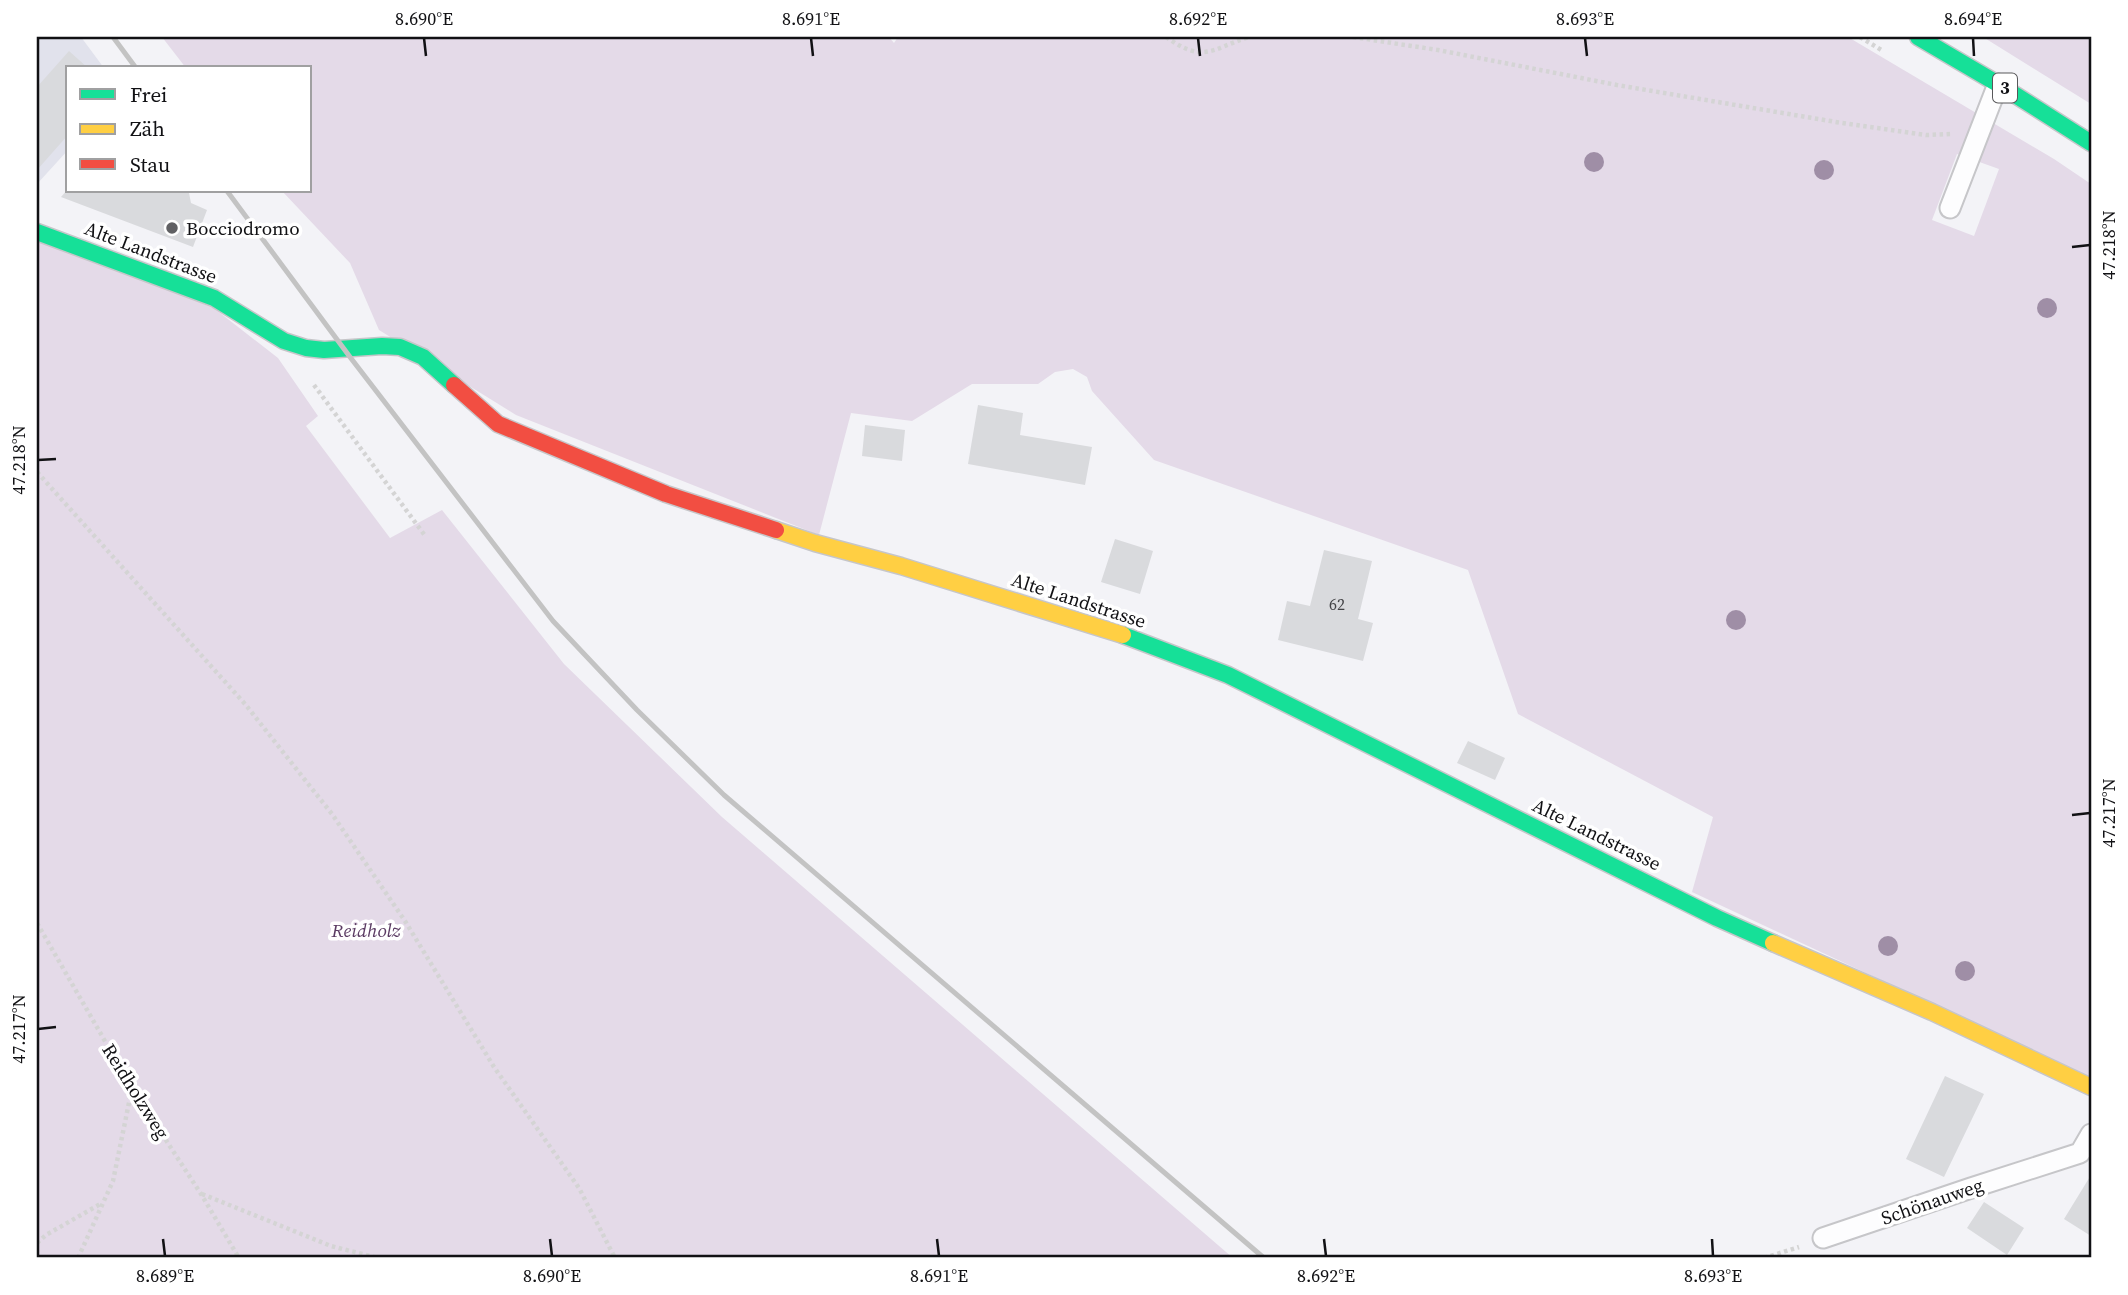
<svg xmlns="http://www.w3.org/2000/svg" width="2128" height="1295" font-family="'Source Serif 4',serif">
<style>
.built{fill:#e1e2ec}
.green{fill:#e4dae8;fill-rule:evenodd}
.building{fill:#d9dadd}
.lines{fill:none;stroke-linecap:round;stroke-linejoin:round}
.lane-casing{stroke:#c6c6c9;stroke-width:23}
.fast-casing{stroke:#c6c6c9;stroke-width:19}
.slow-casing{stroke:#c6c6c9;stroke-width:19}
.jam-casing{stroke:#c6c6c9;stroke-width:19}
.path{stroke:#d4d4d4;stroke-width:4.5;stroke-dasharray:3.5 3.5;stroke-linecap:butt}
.lane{stroke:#fdfdfe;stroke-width:19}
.fast{stroke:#16e098;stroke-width:16}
.slow{stroke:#ffcf43;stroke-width:16}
.jam{stroke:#f24e42;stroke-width:16}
.rail{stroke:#c3c3c3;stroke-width:5}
.tree{fill:#9f8ea6}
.ticks{fill:none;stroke:#111114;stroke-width:2.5}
.poi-dot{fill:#606063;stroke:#fff;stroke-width:2.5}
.labels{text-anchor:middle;stroke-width:7;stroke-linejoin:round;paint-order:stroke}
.number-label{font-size:16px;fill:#434346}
.shield{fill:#fff;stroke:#58585a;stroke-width:2}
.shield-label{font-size:18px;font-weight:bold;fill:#111114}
.poi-label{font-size:19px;fill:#111114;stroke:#fff;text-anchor:start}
.street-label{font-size:19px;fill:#111114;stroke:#fff}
.park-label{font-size:19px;font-style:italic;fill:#5b3b63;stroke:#fff}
.neatline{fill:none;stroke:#111114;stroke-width:2.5}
.ticks-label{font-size:18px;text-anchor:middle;fill:#111114}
</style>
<rect width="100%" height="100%" fill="#f3f3f7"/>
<path class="built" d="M37,37h44l23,31h-36v82l-31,34z"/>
<path class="green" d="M162,37h727l5,6 4,-6h950l206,122 37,25v894l-399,-186 21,-75 -195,-103 -50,-144 -314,-110 -62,-69 -5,-14 -14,-8 -18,3 -17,12h-66l-60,37 -61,-8 -32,122 -303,-120 -137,-85 -29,-67 -68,-72h28v-123h-124zM1957,154l42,15 -25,67 -42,-16z
M1983,37h108v67z
M37,232l178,77 63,49 40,58 -12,10 84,112 52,-28 122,154 158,153 511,441h-1196z"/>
<path class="building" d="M69,51l19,17h-20v67l-31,35v-83z
M68,189v2h114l7,2 2,10 16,7 -14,37 -132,-50z
M978,405l45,8 -3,22 72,12 -7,38 -117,-21z
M865,425l40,5 -3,31 -40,-5z
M1115,539l38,12 -13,43 -39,-12z
M1324,550l48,11 -14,58 15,4 -10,38 -85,-21 9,-39 23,5z
M1468,741l37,17 -10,22 -38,-17z
M1945,1076l39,18 -40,83 -38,-18z
M2091,1175v61l-27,-17z
M1984,1202l40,26 -17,27 -40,-27z"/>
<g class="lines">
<defs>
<path id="lane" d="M1950,208l48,-124
M1823,1238l148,-50 109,-35 11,-19"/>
<path id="fast" d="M1918,37l80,47 93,59
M37,232l177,66 70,43 22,7 18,2 58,-4 18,1 23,10 31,28
M1123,635l105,40 489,243 56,25"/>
<path id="slow" d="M776,530l39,13 86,23 222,69
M1773,943l159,69 159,75"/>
<path id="jam" d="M454,385l44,39 168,70 110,36"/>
</defs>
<use href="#lane" class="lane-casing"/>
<use href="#fast" class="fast-casing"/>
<use href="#slow" class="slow-casing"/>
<use href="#jam" class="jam-casing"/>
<path class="path" d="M1166,37c38,27 45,12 83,0
M1353,37l85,13 179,35 225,38 84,12 26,-1
M1860,37l23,14
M314,385l112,152
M37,472l208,232 87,110 73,107 89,146 85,121 36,70
M37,923l95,165 69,106 38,64
M202,1194l129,52 47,12
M37,1243l9,-8 56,-32
M78,1258l35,-77 19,-93
M1764,1258l35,-11"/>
<use href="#lane" class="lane"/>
<use href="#fast" class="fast"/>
<use href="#slow" class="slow"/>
<use href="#jam" class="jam"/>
<path class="rail" d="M113,37l23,31
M227,191l123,166 203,264 84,89 87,85 540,463"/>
</g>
<g class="tree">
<circle cx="1594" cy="162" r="10"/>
<circle cx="1824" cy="170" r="10"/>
<circle cx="2047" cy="308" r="10"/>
<circle cx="1736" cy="620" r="10"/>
<circle cx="1888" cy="946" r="10"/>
<circle cx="1965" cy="971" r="10"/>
</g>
<path class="ticks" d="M424,38l2,18M811,38l2,18M1198,38l2,18M1585,38l2,18M1973,38l1,18M2072,247l18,-2M38,460l18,-1M2072,815l18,-2M38,1029l18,-2M163,1239l2,17M550,1239l2,17M937,1239l2,17M1324,1239l2,17M1712,1239l1,17"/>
<circle class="poi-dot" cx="172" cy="228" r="7"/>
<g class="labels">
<g class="number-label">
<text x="1337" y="610">62</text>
</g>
<rect class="shield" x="1993" y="73.5" width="24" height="29" rx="5"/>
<g class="shield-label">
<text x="2005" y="94">3</text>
</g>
<g class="poi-label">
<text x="186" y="235">Bocciodromo</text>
</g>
<g class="street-label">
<text transform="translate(151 252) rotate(21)" y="7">Alte Landstrasse</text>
<text transform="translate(1079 600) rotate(18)" y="7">Alte Landstrasse</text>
<text transform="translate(1597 834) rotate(26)" y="7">Alte Landstrasse</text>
<text transform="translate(136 1091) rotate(58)" y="7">Reidholzweg</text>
<text transform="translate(1932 1201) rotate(-19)" y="7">Schönauweg</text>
</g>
<g class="park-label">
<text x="366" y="937">Reidholz</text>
</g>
</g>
<rect width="2128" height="1295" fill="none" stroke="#ffffff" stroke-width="77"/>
<rect x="66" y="66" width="245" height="126" fill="#ffffff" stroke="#a0a0a1" stroke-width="2"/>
<rect x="80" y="89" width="35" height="10" fill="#16e098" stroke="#a0a0a1" stroke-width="2"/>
<text x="130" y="102" font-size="21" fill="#111114">Frei</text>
<rect x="80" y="124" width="35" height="10" fill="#ffcf43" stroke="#a0a0a1" stroke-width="2"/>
<text x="130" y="136" font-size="21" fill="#111114">Zäh</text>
<rect x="80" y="159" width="35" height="10" fill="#f24e42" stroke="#a0a0a1" stroke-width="2"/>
<text x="130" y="172" font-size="21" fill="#111114">Stau</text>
<rect x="38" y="38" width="2052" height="1218" class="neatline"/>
<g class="ticks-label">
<text x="424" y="25">8.690°E</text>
<text x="811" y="25">8.691°E</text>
<text x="1198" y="25">8.692°E</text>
<text x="1585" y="25">8.693°E</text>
<text x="1973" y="25">8.694°E</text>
<text transform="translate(2109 245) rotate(-90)" y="6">47.218°N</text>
<text transform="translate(19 460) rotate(-90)" y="6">47.218°N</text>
<text transform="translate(2109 813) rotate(-90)" y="6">47.217°N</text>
<text transform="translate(19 1029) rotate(-90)" y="6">47.217°N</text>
<text x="165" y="1282">8.689°E</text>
<text x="552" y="1282">8.690°E</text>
<text x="939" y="1282">8.691°E</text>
<text x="1326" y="1282">8.692°E</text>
<text x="1713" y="1282">8.693°E</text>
</g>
</svg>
